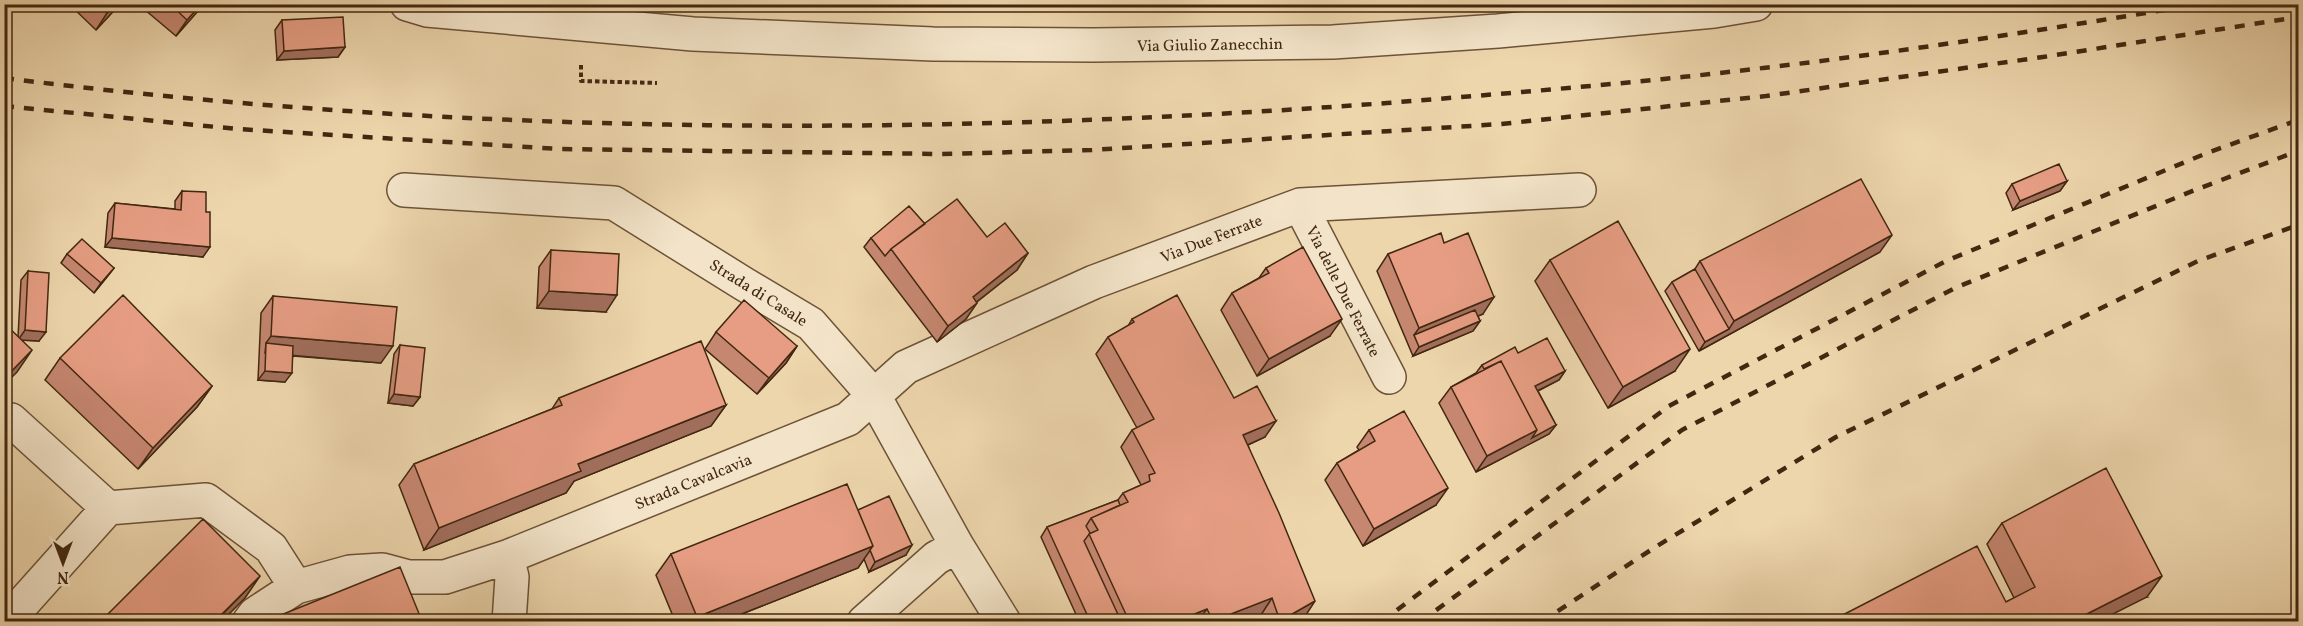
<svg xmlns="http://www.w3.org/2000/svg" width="2303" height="626" font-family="Vollkorn,serif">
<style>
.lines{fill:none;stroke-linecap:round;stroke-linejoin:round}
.minor-casing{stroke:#6d5337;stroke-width:36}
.path{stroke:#422810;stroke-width:4;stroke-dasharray:4.5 3;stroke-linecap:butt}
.minor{stroke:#f3e4c9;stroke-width:33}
.rail{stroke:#422810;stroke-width:4.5;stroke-dasharray:10 10;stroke-linecap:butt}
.wall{fill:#c68771;stroke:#422810;stroke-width:1.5}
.shaded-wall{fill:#a16e5c;stroke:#422810;stroke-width:1.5}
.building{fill:#e69d83;stroke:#422810;stroke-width:1.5}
.labels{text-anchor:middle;stroke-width:5;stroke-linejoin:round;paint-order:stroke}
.street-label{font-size:16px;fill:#422810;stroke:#f3e4c9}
</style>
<rect width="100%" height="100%" fill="#edd5ac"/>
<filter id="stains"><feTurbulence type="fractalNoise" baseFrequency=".00333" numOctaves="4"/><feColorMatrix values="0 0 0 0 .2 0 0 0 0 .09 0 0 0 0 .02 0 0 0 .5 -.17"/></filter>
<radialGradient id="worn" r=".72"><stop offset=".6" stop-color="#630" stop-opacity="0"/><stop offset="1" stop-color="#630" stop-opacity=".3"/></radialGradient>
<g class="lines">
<defs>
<path id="minor" d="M407,4l20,6 266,24 240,10 160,1 240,-3 165,-11 216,-20 42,-7
M404,190l210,13 130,81 67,40 63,72 83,150 47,76
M1300,205l89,172
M4,427l7,-7 97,88
M507,557l5,20 -3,45
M6,622l102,-114 98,-8 65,48 25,39
M249,622l6,-8 41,-27 54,-15 32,-2 26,7h37l62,-20 341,-138 58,-52 188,-85 206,-77 279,-15
M864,622l72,-64 21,-12"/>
</defs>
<use href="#minor" class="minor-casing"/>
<path class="path" d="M581,65v16l76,2"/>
<use href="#minor" class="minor"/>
<path class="rail" d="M4,78c460,58 922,59 1383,25 125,-10 251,-20 376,-35 146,-17 292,-40 438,-64
M4,106l233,23 323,20 381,5 151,-4 409,-26 265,-28 277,-39 255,-40
M1381,622l288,-216 277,-145 261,-108 91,-33
M1420,622l262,-192 273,-142 240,-98 103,-39
M1541,622l116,-76 179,-109 362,-176 100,-36"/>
</g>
<path class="wall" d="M69,4h51l-24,26z
M138,4h66l-28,32z
M282,20l63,27 -7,10 -61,3 -2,-30z
M2067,181l-7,10 -47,19 -7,-17 6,-9z
M182,191l21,66 -98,-10 3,-34 7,-10 60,6v-8z
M925,224l62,13 41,16 -11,17 -40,32 -11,17 -29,23 -73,-95 7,-9z
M1444,243l39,71 -5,2 2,5 -7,10 -60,25 -36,-85 11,-17z
M551,250l55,62 -69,-4 2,-41z
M1880,252l-181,99 -34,-60 7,-9 23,-13 5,-8z
M67,254l47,14 -20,25 -33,-30z
M1550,260l125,111 -67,37 -73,-127z
M1266,268l64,68 -73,40 -36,-66 11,-17 27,-15z
M28,271l11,70 -17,-1 -5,32 1,-35 3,-57z
M273,296l108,67 -88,-7 -8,26 -27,-2 3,-67z
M1132,319l102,79 31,39 -17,8 56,173 -7,3h-34l-2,-6 -17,6h-165l-38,-84 6,-10 71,-27 5,-7 18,-8 -20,-38 11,-17 5,-2 -41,-74 12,-17 20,-11z
M716,332l81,14 -11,17 -29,31 -52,-45z
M400,345l20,52 -7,9 -25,-3 6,-49z
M1518,353l47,18 -6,9 -21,11 18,34 -7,9 -73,38 -37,-69 12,-16 25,-14 6,-8z
M60,358l152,28 -15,21 -59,62 -93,-89z
M559,398l167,7 -15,21 -137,55 -8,12 -142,57 -25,-65 15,-21 138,-55z
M1369,430l67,75 -73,41 -38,-66 12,-17 22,-13 -2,-3z
M858,510l48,45 -37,17 -5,-13 -6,9 -134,53h-49l-19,-46 15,-21z
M2002,523l145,74 -316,24 175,-19 8,-4 -27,-54z"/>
<path class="shaded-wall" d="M116,4h4l-24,26 11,-17z
M201,4h3l-28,32 11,-16z
M345,47l-7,10 -61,3 7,-9z
M2067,181l-7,10 -47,19 7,-9z
M1892,235l-12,17 -181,99 6,-9 24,-13 5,-8z
M112,238l98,9 -7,10 -98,-10z
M1028,253l-11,17 -56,44 12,-17z
M114,268l-7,9 -13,16 7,-10z
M549,291l68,4 -11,17 -69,-4z
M1494,297l-11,17 -66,27 -3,-6 5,-7z
M977,303l-11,16 -29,23 11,-16z
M1342,319l-12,17 -73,40 12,-17z
M1480,321l-7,10 -60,25 6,-9z
M25,330l21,2 -7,9 -21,-1z
M271,336l122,10 -12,17 -116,-10 1,-10z
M797,346l-11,17 -29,31 12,-16z
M1690,349l-15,22 -67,37 15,-21z
M32,350l-15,22 -13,13v-6z
M265,371l27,2 -7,9 -27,-2z
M1565,371l-6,9 -30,15 6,-9z
M212,386l-15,21 -59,62 15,-21z
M394,394l26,3 -7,9 -25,-3z
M726,405l-15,21 -137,55 -8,12 -142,57 15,-22 139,-64z
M1276,421l-11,16 -33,15 11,-17z
M1556,425l-7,9 -73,38 11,-16 50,-26z
M1448,488l-12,17 -73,41 11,-17z
M912,545l-6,10 -37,17 6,-10z
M873,546l-15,22 -134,53h-30l3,-4z
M260,576l-15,22 -23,23h-6z
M2162,576l-15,21 -48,24h-26z
M1272,598l-11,17 -17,6h-31z
M1315,601l-11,17 -7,3h-17z
M1207,609l-9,12h-21z"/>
<path class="building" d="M98,4h18l-9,9z
M170,4h31l-14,16z
M343,17l2,30 -61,4 -2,-31z
M2059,164l8,17 -47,20 -8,-17z
M1861,179l31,56 -158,86 -34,-60z
M182,191l24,1v20h4v35l-98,-9 3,-35 66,7z
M957,199l30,38 18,-14 23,30 -55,44 4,6 -29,23 -57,-77z
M909,206l16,18 -34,25 -6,7 -14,-18z
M1618,221l72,128 -67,38 -73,-127z
M1441,233l3,10 24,-10 26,64 -75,31 -31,-74z
M82,239l32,29 -13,15 -34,-29z
M1303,247l39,72 -73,40 -37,-66 37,-20 -3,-5z
M551,250l68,4 -2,41 -68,-4z
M1695,269l34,60 -24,13 -33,-60z
M28,271l21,2 -3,59 -21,-2z
M123,295l89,91 -59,62 -93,-90z
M1177,295l57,103 23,-12 19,35 -33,14 36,78 36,88 -35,20 -8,-23 -59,23 -6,-12 -30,12h-48l-40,-87 9,-4 -7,-12 37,-16 -5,-9 27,-12 -1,-6 6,-2 -23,-43 22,-11 -46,-82 26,-15 -2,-3z
M273,296l124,11 -4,39 -122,-10z
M744,300l53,46 -28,32 -53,-46z
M1475,310l5,11 -61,26 -5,-12z
M4,323l28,27 -28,29z
M1547,338l18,33 -30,15 21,39 -24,13 5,-8 -36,-69 -17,8 -2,-4 33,-18 3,6z
M701,341l25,64 -148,59 3,7 -142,57 -25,-64 148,-59 -3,-7z
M266,343l27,3 -1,27 -27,-2z
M400,345l25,3 -5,49 -26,-3z
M1501,361l36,69 -50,26 -36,-69z
M1404,411l44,77 -74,41 -37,-66 38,-22 -6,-11z
M2106,468l56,108 -89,45h-242l146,-75 29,56 29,-15 -33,-64z
M847,484l26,62 -176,71 -26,-63z
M889,496l23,49 -37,17 -5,-12 3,-4 -15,-36z
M1118,500l2,5 -29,13 -5,8 4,7 -6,8 37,80h-31l-43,-94z
M203,519l57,57 -44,44 2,1h-117z
M400,567l22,54h-156z
M820,616l2,5h-16z"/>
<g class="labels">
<g class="street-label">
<text transform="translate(1210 44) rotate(-1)" y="6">Via Giulio Zanecchin</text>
<text transform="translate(1211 238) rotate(-21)" y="6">Via Due Ferrate</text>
<text transform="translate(1344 291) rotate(63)" y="6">Via delle Due Ferrate</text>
<text transform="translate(759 292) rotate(32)" y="6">Strada di Casale</text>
<text transform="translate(693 481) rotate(-22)" y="6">Strada Cavalcavia</text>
</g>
</g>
<rect width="2303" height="626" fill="none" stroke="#edd5ac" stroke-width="24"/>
<rect x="6" y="6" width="2291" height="614" fill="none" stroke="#422810" stroke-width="3"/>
<rect x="12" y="12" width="2279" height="602" fill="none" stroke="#422810" stroke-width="1.5"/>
<g transform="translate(63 563) rotate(180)" stroke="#f3e4c9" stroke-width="4.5" paint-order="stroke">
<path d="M0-4.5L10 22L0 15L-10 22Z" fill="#422810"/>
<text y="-9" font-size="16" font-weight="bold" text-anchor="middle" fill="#422810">N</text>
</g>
<rect width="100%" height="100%" filter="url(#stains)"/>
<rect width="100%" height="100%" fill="url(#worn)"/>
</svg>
